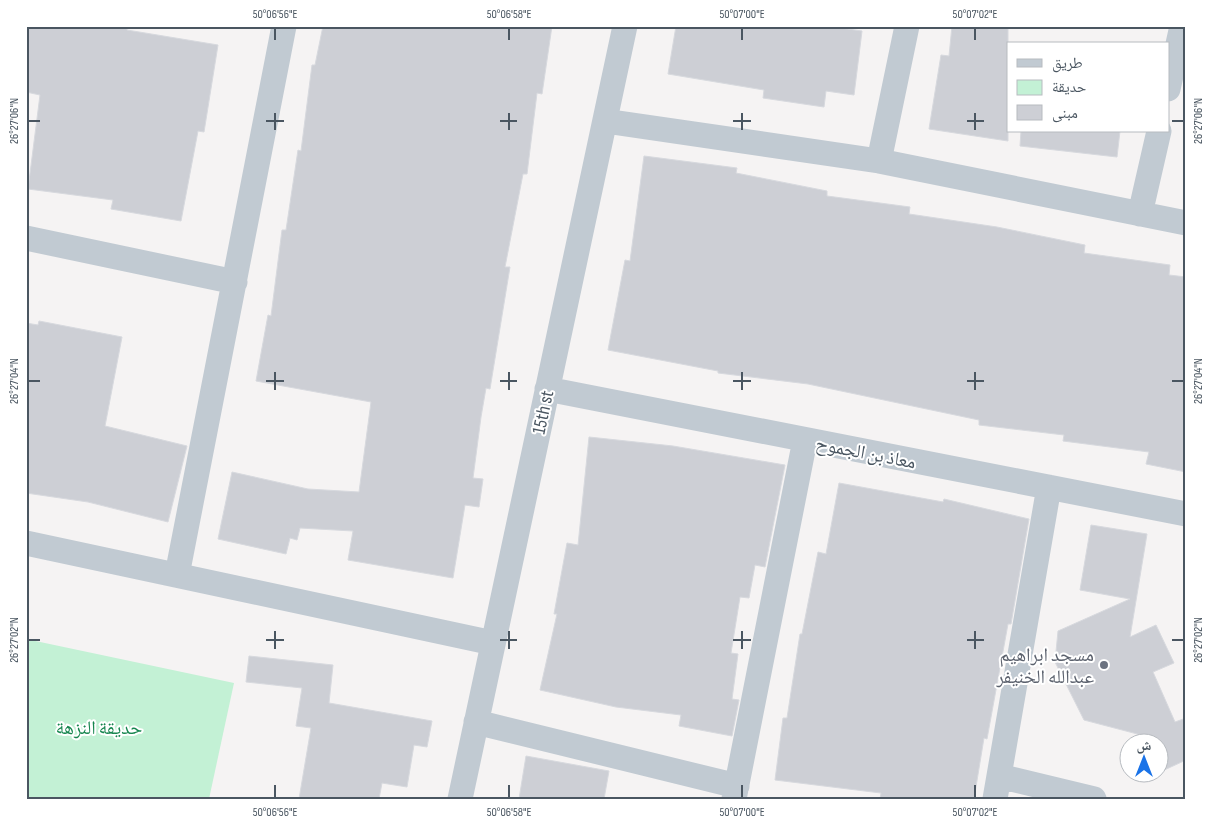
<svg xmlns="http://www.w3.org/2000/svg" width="1212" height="825" font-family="'Sofia Sans Condensed','Noto Naskh Arabic',sans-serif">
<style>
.green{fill:#c3f1d5}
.building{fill:#cdcfd5;stroke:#d7d9de}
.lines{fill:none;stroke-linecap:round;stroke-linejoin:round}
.street{stroke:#c1cad2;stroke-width:25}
.ticks{fill:none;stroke:#4a5661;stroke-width:2}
.worship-dot{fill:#6b7280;stroke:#fff;stroke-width:2}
.labels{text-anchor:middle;stroke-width:4;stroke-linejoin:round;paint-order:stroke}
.street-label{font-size:19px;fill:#4a5661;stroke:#fff}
.worship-label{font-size:19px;fill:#5b616d;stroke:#fff;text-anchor:end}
.park-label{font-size:19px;fill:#17864f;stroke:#fff}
.neatline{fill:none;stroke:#4a5661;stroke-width:2}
.ticks-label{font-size:12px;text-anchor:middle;fill:#4a5661}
</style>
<rect width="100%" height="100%" fill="#f5f3f3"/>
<path class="green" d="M26,639l208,44 -25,116h-183z"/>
<path class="building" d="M26,26h101v4l91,15 -14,87 -6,-1 -17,90 -70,-12 2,-9 -85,-11 12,-94 -14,-3z
M323,26h229l-10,68 -5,-1 -10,81h-4l-18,93h5l-20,122 -4,-1 -5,29 -8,61 10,1 -4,28 -14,-2 -12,73 -105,-18 5,-29 -53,-3 -3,12 -7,-2 -4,16 -68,-15 14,-67 76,17 51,3 12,-90 -115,-21 12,-66 3,1 11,-86h4l12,-80 3,1 11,-86h3z
M676,26h150l36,5 -8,64 -28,-4 -2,16 -61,-9 1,-8 -96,-16z
M952,26h56v115l-79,-12 12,-74 8,1z
M1021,131h99l-3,26 -97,-11z
M644,156l93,12 -1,5 91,18v5l83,11 -1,7 88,13 88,18 -1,8 86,12 -1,10 17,2v195l-40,-8 3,-12 -86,-11 1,-6 -85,-10v-5l-171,-36 -90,-11v-2l-110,-21 17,-90 5,1z
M39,321l83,16 -17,89 82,20 -19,76 -80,-20 -62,-9v-170l12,2z
M589,437l84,9 112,19 -20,102 -10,-2 -6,33 -9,-1 -9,56 7,1 -6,45 7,1 -7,36 -53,-10 2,-11 -65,-8 -76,-17 17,-76h-3l13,-71 11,2z
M839,483l104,19 1,-3 85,20 -18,105h-3l-21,115 -3,-1 -10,61h-94l1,-6 -106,-13 8,-62h4l13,-84h2l16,-82 8,2z
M1091,525l56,9 -17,103 26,-12 18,38 -21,9 22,50 11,-4v42l-26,12v-30h-29l14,-6 -61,-16 -29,-58 3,-31 72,-32 -50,-9z
M249,656l84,9 -4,38 103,18 -5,26 -13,-2 -7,42 -25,-4 -3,16h-80l12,-71 -15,-2 6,-38 -56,-6z
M526,756l83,15 -5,28h-85z"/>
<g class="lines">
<path class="street" d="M1168,89l14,-63
M605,121l274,40 307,62
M879,161l28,-135
M1140,214l19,-83
M26,238l209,44
M547,389l639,125
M26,543l467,100
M177,575l107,-549
M476,722l261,64
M999,776l95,23
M460,799l165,-773
M734,799l71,-359
M995,799l54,-312"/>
</g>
<path class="ticks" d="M275,28v12M509,28v12M742,28v12M975,28v12M275,113v17M509,113v17M742,113v17M975,113v17M28,121h12M266,121h18M500,121h17M733,121h18M967,121h17M1172,121h12M275,372v18M509,372v18M742,372v18M975,372v18M28,381h12M266,381h18M500,381h17M733,381h18M967,381h17M1172,381h12M275,631v18M509,631v18M742,631v18M975,631v18M28,640h12M266,640h18M500,640h17M733,640h18M967,640h17M1172,640h12M275,785v13M509,785v13M742,785v13M975,785v13"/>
<circle class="worship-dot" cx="1104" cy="665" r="5"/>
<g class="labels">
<g class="street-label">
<text transform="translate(542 412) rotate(-78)" y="7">15th st</text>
<text transform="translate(866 452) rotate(11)" y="7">معاذ بن الجموح</text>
</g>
<g class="worship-label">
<text x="1094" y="661">مسجد ابراهيم<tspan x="1094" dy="22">عبدالله الخنيفر</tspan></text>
</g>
<g class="park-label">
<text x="99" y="734">حديقة النزهة</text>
</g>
</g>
<rect width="1212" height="825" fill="none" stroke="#ffffff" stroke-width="55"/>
<rect x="1007" y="42" width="162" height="90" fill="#ffffff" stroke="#b7bbc0"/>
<rect x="1017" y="59" width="25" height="8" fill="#c1cad2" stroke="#b7bbc0"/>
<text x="1052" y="68" font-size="15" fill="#4a5661">طريق</text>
<rect x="1017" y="80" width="25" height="15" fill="#c3f1d5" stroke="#b7bbc0"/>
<text x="1052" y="92" font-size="15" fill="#4a5661">حديقة</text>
<rect x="1017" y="105" width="25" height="15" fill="#cdcfd5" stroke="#b7bbc0"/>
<text x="1052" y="118" font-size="15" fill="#4a5661">مبنى</text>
<g transform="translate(1144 758)"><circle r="24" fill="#ffffff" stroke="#b7bbc0"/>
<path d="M0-4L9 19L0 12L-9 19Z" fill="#1a73e8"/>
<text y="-8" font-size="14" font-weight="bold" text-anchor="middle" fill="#4a5661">ش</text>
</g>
<rect x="28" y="28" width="1156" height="770" class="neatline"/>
<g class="ticks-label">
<text x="275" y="18">50°06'56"E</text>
<text x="509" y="18">50°06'58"E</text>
<text x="742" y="18">50°07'00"E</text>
<text x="975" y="18">50°07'02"E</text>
<text transform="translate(14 121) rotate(-90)" y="4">26°27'06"N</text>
<text transform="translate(1198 121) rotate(-90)" y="4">26°27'06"N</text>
<text transform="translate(14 381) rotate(-90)" y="4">26°27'04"N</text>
<text transform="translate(1198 381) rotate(-90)" y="4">26°27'04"N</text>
<text transform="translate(14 640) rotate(-90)" y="4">26°27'02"N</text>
<text transform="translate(1198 640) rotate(-90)" y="4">26°27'02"N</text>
<text x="275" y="816">50°06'56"E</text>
<text x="509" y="816">50°06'58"E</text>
<text x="742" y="816">50°07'00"E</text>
<text x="975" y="816">50°07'02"E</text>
</g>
</svg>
